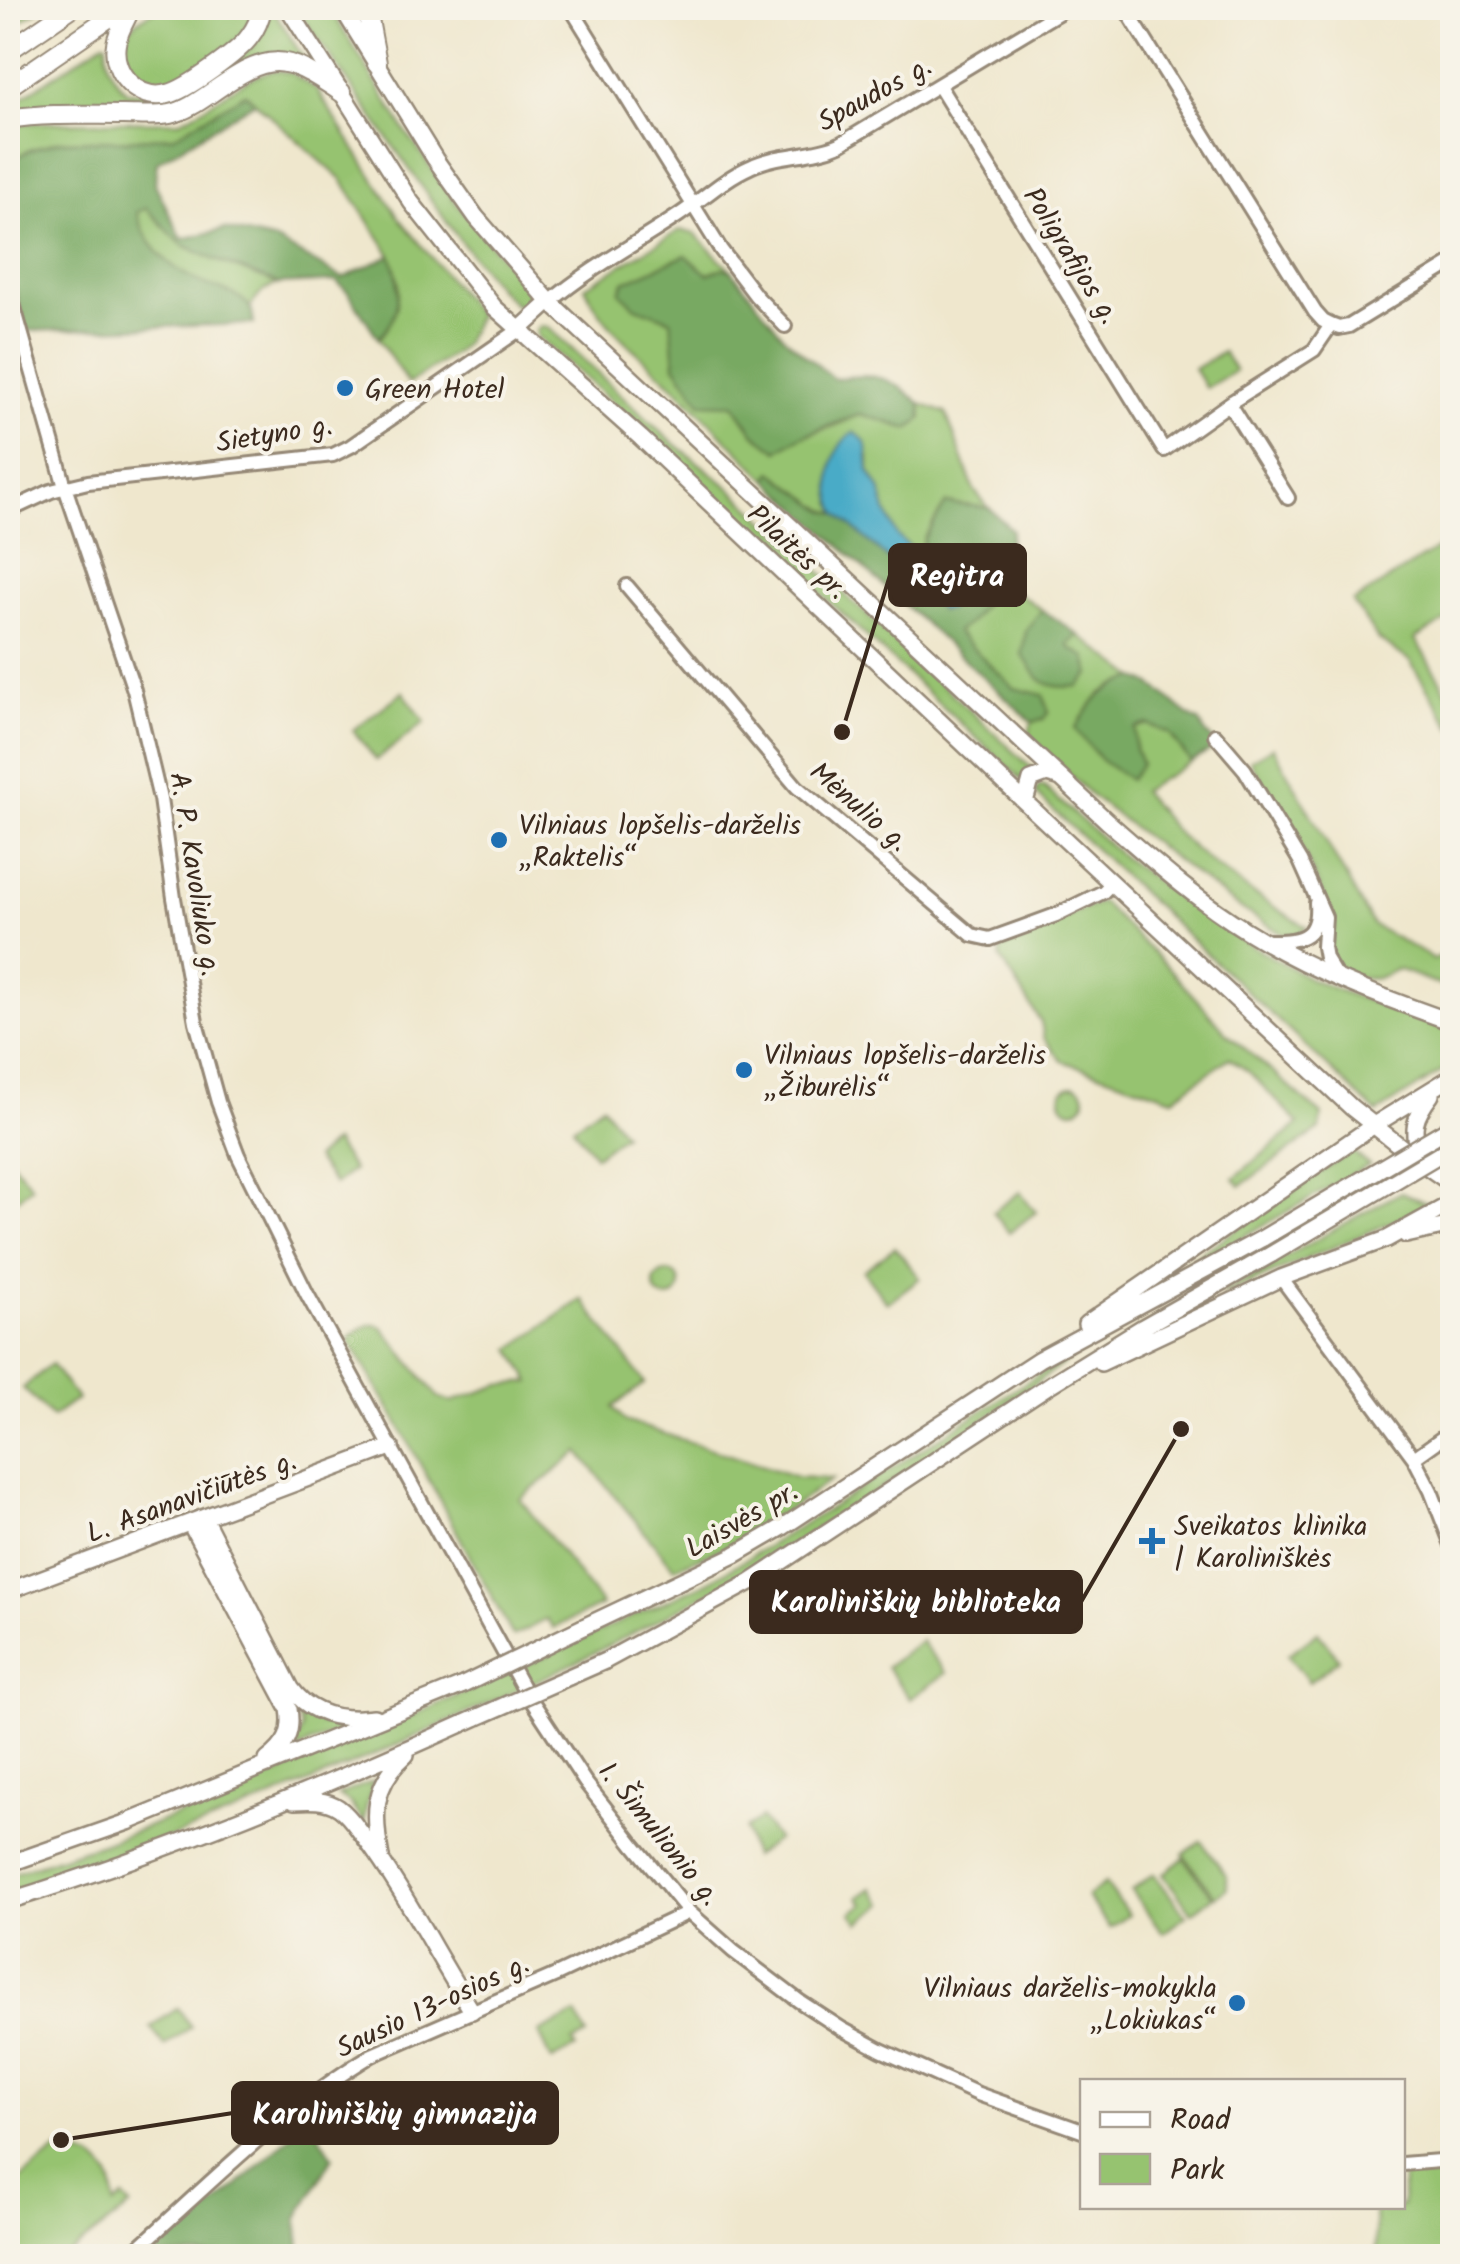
<svg xmlns="http://www.w3.org/2000/svg" width="1460" height="2264" font-family="Kalam,sans-serif">
<style>
.green{fill:#96c370;stroke:#687647;stroke-width:2.5}
.forest{fill:#78a962;stroke:#5a6a40;stroke-width:2.5}
.water{fill:#48abc7;stroke:#426a72;stroke-width:2.5}
.lines{fill:none;stroke-linecap:round;stroke-linejoin:round}
.minor-casing{stroke:#958876;stroke-width:18}
.major-casing{stroke:#958876;stroke-width:20}
.highway-casing{stroke:#958876;stroke-width:22}
.minor{stroke:#fff;stroke-width:12}
.major{stroke:#fff;stroke-width:15}
.highway{stroke:#fff;stroke-width:18}
.major-bridge-casing{stroke:#958876;stroke-width:20;stroke-linecap:butt}
.major-bridge{stroke:#fff;stroke-width:15}
.poi-dot{fill:#1f6fb2;stroke:#f7f3e8;stroke-width:4}
.labels{text-anchor:middle;stroke-width:8;stroke-linejoin:round;paint-order:stroke}
.street-label{font-size:28px;fill:#3b2a1e;stroke:#f7f3e8}
.poi-label{font-size:28px;fill:#3b2a1e;stroke:#f7f3e8;text-anchor:start}
.leader{fill:none;stroke:#3b2a1e;stroke-width:4}
.callout-dot{fill:#3b2a1e;stroke:#f7f3e8;stroke-width:4}
.callout{fill:#3b2a1e;stroke:#3b2a1e;stroke-width:4}
.callout-label{font-size:30px;text-anchor:middle;font-weight:bold;fill:#fff}
</style>
<rect width="100%" height="100%" fill="#f7f3e8"/>
<filter id="ink" filterUnits="userSpaceOnUse"><feTurbulence type="fractalNoise" baseFrequency=".01" numOctaves="2"/><feDisplacementMap in="SourceGraphic" scale="20" xChannelSelector="R" yChannelSelector="G"/><feConvolveMatrix kernelMatrix="1 2 1 2 8 2 1 2 1" color-interpolation-filters="sRGB"/></filter>
<filter id="wash" filterUnits="userSpaceOnUse"><feTurbulence type="fractalNoise" baseFrequency=".0048" numOctaves="4" result="noise"/><feDisplacementMap in="SourceGraphic" scale="40" xChannelSelector="R" yChannelSelector="G"/><feGaussianBlur stdDeviation="2.25" result="paint"/><feColorMatrix in="noise" values="0 0 0 0 0 0 0 0 0 0 0 0 0 0 0 0 0 1.4 0 .05"/><feComposite in="paint" operator="in"/></filter>
<g filter="url(#wash)">
<rect width="100%" height="100%" fill="#efe7cd"/>
<path class="green" d="M8,8h33l-33,22z
M158,8h92l-1,7 3,3c-9,21 -25,31 -44,43 -15,10 -29,26 -47,27 -28,2 -46,-32 -34,-56 6,-10 21,-18 31,-24z
M272,8l34,54c-10,-3 -21,-7 -31,-7 -44,-2 -71,45 -114,52l-90,-1 -63,4v-3l96,-65 3,1c-2,21 6,35 20,49h65l62,-46 7,-11z
M296,8h34l74,121 49,70 74,89 1,13 -3,4h-9l-17,-16 -41,-51z
M275,70l16,3 26,17 80,125 81,100 -14,29 -8,8 -48,32 -30,-46 4,-3 15,-30 2,-21 -8,-29 -49,-75 -96,-86 -72,42 -47,4 -67,1 -30,9 -22,12v-35l18,-4 152,-2c35,-13 60,-44 97,-51z
M146,208l35,36 32,15 66,25c-14,4 -21,11 -29,24 -16,-16 -38,-19 -58,-29 -26,-14 -50,-38 -56,-67z
M680,230l15,4 37,37 -16,-1 -9,4 -35,34 83,126 38,5 41,-13 27,-12 48,15 13,-11 -1,-14 25,9 28,77 15,18 -43,-5 -22,35 -2,19 -25,-21 -11,-25 -6,-22 -11,-18v-13l-37,45 6,11 -13,-4 -52,-37 -6,6c-32,-30 -62,-63 -94,-94 -32,-30 -70,-57 -88,-98z
M540,326l8,1 116,108 66,53 304,282 -12,10 -388,-359 -96,-84 -2,-6z
M1223,352l12,19 -29,17 -12,-19z
M1452,539v78l-37,22 37,61v28l-42,-67 -33,-23 -24,-36z
M1001,581l41,29 -16,20 63,44 -3,-17 -15,-8 -3,-5 11,-9 57,43 -23,8 -14,9 42,69 -6,-15v-21l12,-4 22,9 22,29 -49,29c12,14 23,29 36,43 38,37 84,66 129,93l-9,8h-14l-46,-28 -145,-110 -65,-61 4,-14 11,-2 -87,-88 13,-9z
M403,692l22,30 -49,38 -23,-30z
M1273,747l100,178 61,34 16,-7 2,4v34l-54,-21c-7,3 -14,7 -21,9 -12,3 -35,-4 -42,-14 -12,-15 -2,-34 -7,-52 -16,-53 -50,-102 -78,-151z
M1039,786l5,1 81,72 113,79 73,41 24,10 117,42v34l-75,48 -339,-317 -3,-4z
M1101,902l63,61 63,70 95,82 -2,14 -80,57 -6,-8 65,-54 -50,-52 -20,-14 -56,40 -111,-37 -18,-23 -3,-16 -41,-65 1,-8 8,-8z
M1061 1098a12 12 0 1 1 24 0a12 12 0 1 1-24 0Z
M602,1105l22,29 -29,22 -22,-29z
M334,1142l19,28 -19,14 -19,-25z
M1352,1151l17,14 -228,130v-1z
M10,1159l22,27 -24,20v-45z
M1020,1192l16,20 -27,21 -16,-21z
M1401,1192l30,13 -208,90 -1,-2z
M895,1247l25,31 -33,25 -24,-32z
M654 1285a13 13 0 1 1 26 0a13 13 0 1 1-26 0Z
M582,1299l63,84 -32,24 12,14 172,56 35,2 -57,40 -47,27 -54,22 -95,-116 -59,47 82,106 -49,23 -6,-9 -34,17 -115,-213 -50,-84c12,-9 19,-19 34,-12l56,70 13,5 49,-17 31,-3 -20,-33z
M1089,1345c-108,78 -219,154 -334,221 -114,67 -232,123 -352,176 -129,57 -261,110 -395,152v-19l102,-34 114,-44 224,-97 260,-118 119,-72 226,-145z
M51,1364l26,35 -25,18 -29,-29z
M1318,1632l21,27 -30,23 -21,-27z
M921,1641l25,32 -36,26 -24,-32z
M298,1710l23,13 25,5 -55,24 11,-22z
M374,1781l-8,26 -2,17 -14,-21 -12,-8z
M761,1818l16,21 -24,18 -8,-28z
M1201,1841l26,35v12l-12,9 -32,-43z
M1184,1858l29,39 -21,16 -29,-39z
M1154,1874l32,42 -23,17 -32,-42z
M1105,1883l24,32 -19,13 -23,-31z
M872,1888l12,16 -25,19 -7,-10 12,-9 -5,-7z
M178,2008l13,19 -27,19 -13,-19z
M576,2014l11,21 -14,7 3,6 -24,12 -13,-27z
M59,2149l3,4c33,-2 54,19 52,52l10,-7 7,8 -65,50h-58v-67z
M1452,2171v85h-76l-1,-49 27,-1 1,-31z"/>
<path class="forest" d="M245,94l10,8 -98,60 -2,22 27,55 43,-10 51,12 67,37 48,-23c11,29 11,61 -13,83l-30,-46 -12,-11 -57,3 -66,-25 -32,-15 -35,-36 -9,4c6,30 31,55 59,68 16,8 45,12 55,29 2,4 2,10 3,15l-228,7 -18,-69v-100l22,-12 30,-9 67,-1 47,-4z
M686,255l21,19 16,-6 9,3 52,66 50,42c43,-6 54,-4 87,25l1,14 -13,11 -48,-15c-28,12 -60,18 -83,37l-23,-17 -21,-30 -33,-1 -26,-38 -4,-45 -35,-13 -16,-15 4,-10z
M772,472l53,38 13,4 84,75 18,21 3,-36 -21,-17 2,-19 22,-35 43,5 23,22 -11,51 -32,42 -13,9 58,56 29,7 6,17 -6,8 -11,2 -265,-243z
M1042,610l37,25 -11,9 3,5 15,8 4,17 -12,12c-34,4 -39,-5 -56,-32l4,-24z
M1136,678c26,7 39,33 64,44l5,10 13,14 -27,16 -22,-29 -22,-9 -12,4v21l6,15 -11,16 -29,-20 -26,-31c17,-28 28,-42 61,-51z
M309,2119l24,38 -36,62 4,37h-149l82,-67z"/>
<path class="water" d="M854,432l8,6 5,8 2,25 11,18 6,22 11,25 52,45 3,23 -3,5 -9,1 -18,-21 -84,-75c-13,-24 -9,-67 16,-82z"/>
</g>
<g filter="url(#ink)">
<g class="lines">
<defs>
<path id="minor" d="M571,8l150,242 35,46 29,30
M1125,8l190,304 8,9 8,4 8,3 10,-2 103,-63
M939,86l225,364 69,-49 81,-51 17,-25
M8,286l57,201 69,203 26,109 14,99 22,124 22,80 20,53 69,139 215,392 63,96 50,64 54,66 44,39 66,50 43,28 39,21 97,44 104,37
M550,302c40,-34 86,-58 129,-87 24,-16 44,-36 71,-48 28,-14 61,-10 90,-23l226,-136
M1229,404l59,94
M8,511l43,-20 37,-9 245,-27 18,-9 168,-116
M627,586l170,201 175,148 18,4 66,-24 47,-23 9,-9
M1215,735l30,35 55,91 25,56 -2,30 2,11 12,20
M1264,941c31,0 55,1 52,-38
M1281,1278l133,180 17,33 21,54
M1414,1458l38,-27
M1402,2164l50,-4
M129,2256c79,-70 153,-147 243,-201l184,-80 133,-63"/>
<path id="major" d="M288,8l123,194 83,105 147,131 384,364 327,306 67,53 33,23
M342,8l93,151 41,58 74,85 557,519c45,39 89,79 140,110 64,40 134,66 205,91
M519,330l31,-28
M1025,802l6,-22 16,-6 14,4
M1418,1157c-5,-30 -6,-37 13,-62
M1406,1235l46,-10
M1086,1324l288,-199 78,-48
M1101,1363l180,-85 106,-39 65,-36
M204,1518l87,170c20,28 51,33 83,29
M190,1523l99,186c4,24 -3,36 -22,51
M8,1591l383,-144
M583,1627l152,-72 48,-28 256,-168 224,-121
M605,1661l146,-79 300,-198 92,-57 129,-73
M294,1801c15,-1 32,-2 45,7 11,8 18,20 26,30 40,54 71,116 107,173
M381,1857c-8,-42 -9,-72 25,-102
M8,1864l120,-42 335,-137
M8,1901c160,-49 317,-115 470,-184"/>
<path id="highway" d="M131,8c-5,11 -13,23 -15,36 -5,29 22,58 52,50 18,-4 72,-43 82,-58 7,-9 10,-18 12,-28
M372,8l-3,12 8,43
M8,51l63,-43
M8,87l115,-79
M8,119c38,-6 77,-4 115,-4 16,0 32,2 47,-1 15,-3 28,-12 41,-21 59,-41 71,-41 130,-1"/>
</defs>
<use href="#minor" class="minor-casing"/>
<use href="#major" class="major-casing"/>
<use href="#highway" class="highway-casing"/>
<use href="#minor" class="minor"/>
<use href="#major" class="major"/>
<use href="#highway" class="highway"/>
<defs>
<path id="major-bridge" d="M1263,1238l189,-112
M1272,1254l180,-107
M463,1685l120,-58
M478,1717l127,-56"/>
</defs>
<use href="#major-bridge" class="major-bridge-casing"/>
<use href="#major-bridge" class="major-bridge"/>
</g>
</g>
<g class="poi-dot">
<circle cx="345" cy="388" r="10"/>
<circle cx="499" cy="840" r="10"/>
<circle cx="744" cy="1070" r="10"/>
<path d="M1147 1526h10v10h10v10h-10v10h-10v-10h-10v-10h10z"/>
<circle cx="1237" cy="2003" r="10"/>
</g>
<g class="labels">
<g class="street-label">
<text transform="translate(874 93) rotate(-29)" y="10">Spaudos g.</text>
<text transform="translate(1072 255) rotate(58)" y="10">Poligrafijos g.</text>
<text transform="translate(274 433) rotate(-9)" y="10">Sietyno g.</text>
<text transform="translate(798 551) rotate(43)" y="10">Pilaitės pr.</text>
<text transform="translate(860 806) rotate(41)" y="10">Mėnulio g.</text>
<text transform="translate(196 874) rotate(81)" y="10">A. P. Kavoliuko g.</text>
<text transform="translate(191 1496) rotate(-20)" y="10">L. Asanavičiūtės g.</text>
<text transform="translate(741 1519) rotate(-30)" y="10">Laisvės pr.</text>
<text transform="translate(660 1833) rotate(51)" y="10">I. Šimulionio g.</text>
<text transform="translate(432 2005) rotate(-25)" y="10">Sausio 13-osios g.</text>
</g>
<g class="poi-label">
<text x="365" y="398">Green Hotel</text>
<text x="519" y="834">Vilniaus lopšelis-darželis<tspan x="519" dy="32">„Raktelis“</tspan></text>
<text x="764" y="1064">Vilniaus lopšelis-darželis<tspan x="764" dy="32">„Žiburėlis“</tspan></text>
<text x="1174" y="1535">Sveikatos klinika<tspan x="1174" dy="32">| Karoliniškės</tspan></text>
<text x="1217" y="1997" text-anchor="end">Vilniaus darželis-mokykla<tspan x="1217" dy="32">„Lokiukas“</tspan></text>
</g>
</g>
<path class="leader" d="M842 732L890 575M1181 1429L1081 1602M61 2140L233 2113"/>
<g class="callout-dot">
<circle cx="842" cy="732" r="10"/>
<circle cx="1181" cy="1429" r="10"/>
<circle cx="61" cy="2140" r="10"/>
</g>
<g class="callout">
<rect x="890" y="545" width="135" height="60" rx="10"/>
<rect x="751" y="1572" width="330" height="60" rx="10"/>
<rect x="233" y="2083" width="324" height="60" rx="10"/>
</g>
<g class="callout-label">
<text x="957" y="586">Regitra</text>
<text x="916" y="1612">Karoliniškių biblioteka</text>
<text x="395" y="2124">Karoliniškių gimnazija</text>
</g>
<rect width="1460" height="2264" fill="none" stroke="#f7f3e8" stroke-width="40"/>
<rect x="1080" y="2079" width="325" height="130" fill="#f7f3e8" stroke="#aca397" stroke-width="2.5"/>
<rect x="1100" y="2112" width="50" height="15" fill="#ffffff" stroke="#aca397" stroke-width="2.5"/>
<text x="1170" y="2129" font-size="30" fill="#3b2a1e">Road</text>
<rect x="1100" y="2154" width="50" height="30" fill="#96c370" stroke="#aca397" stroke-width="2.5"/>
<text x="1170" y="2179" font-size="30" fill="#3b2a1e">Park</text>
</svg>
